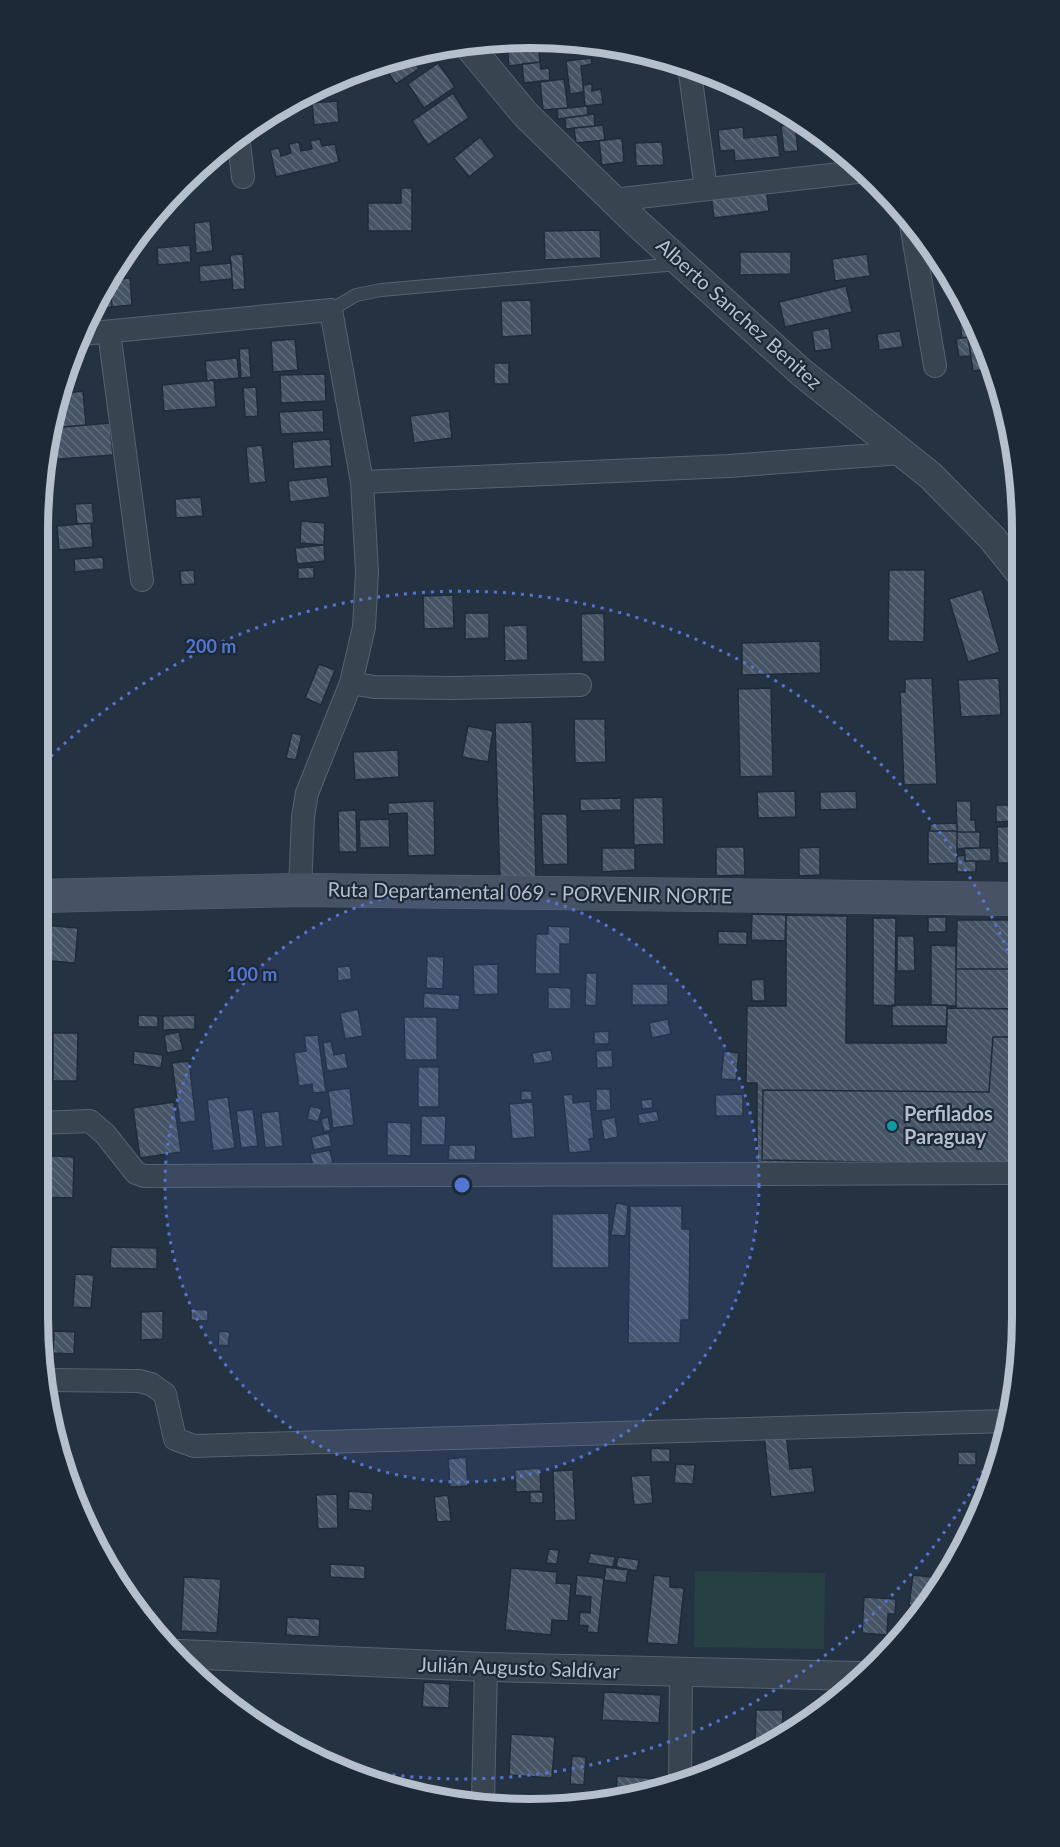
<svg xmlns="http://www.w3.org/2000/svg" width="1060" height="1847" font-family="Lato,sans-serif">
<style>
.green{fill:#274043}
.building{fill:url(#building-back-hatch);stroke:#202b39;stroke-width:1.5}
.lines{fill:none;stroke-linecap:round;stroke-linejoin:round}
.service-casing{stroke:#57626f;stroke-width:14}
.minor-casing{stroke:#57626f;stroke-width:24}
.tertiary-casing{stroke:#57626f;stroke-width:30}
.secondary-casing{stroke:#57626f;stroke-width:34}
.service{stroke:#394451;stroke-width:12}
.minor{stroke:#394451;stroke-width:22}
.tertiary{stroke:#394451;stroke-width:28}
.secondary{stroke:#475365;stroke-width:33}
.ring{fill:none;stroke:#5376d4;stroke-width:3;stroke-dasharray:3 6}
.culture-dot{fill:#0f9aa8;stroke:#1e2937;stroke-width:2}
.labels{text-anchor:middle;stroke-width:4.5;stroke-linejoin:round;paint-order:stroke}
.street-label{font-size:20px;fill:#b6bfcc;stroke:#1e2937}
.poi-label{font-size:20px;font-weight:bold;fill:#b6bfcc;stroke:#1e2937;text-anchor:start}
.rim{fill:none;stroke:#b6bfcc;stroke-width:8}
.centre{fill:#5376d4;stroke:#1e2937;stroke-width:3}
.ring-label{font-size:18px;text-anchor:middle;font-weight:bold;fill:#5376d4;stroke:#1e2937;stroke-width:4.5;stroke-linejoin:round;paint-order:stroke}
</style>
<defs>
<pattern id="building-back-hatch" width="6" height="6" patternUnits="userSpaceOnUse" patternTransform="scale(1.5)"><rect width="6" height="6" fill="#465466"/><path d="M-1 5l2 2M0 0l6 6M5-1l2 2" fill="none" stroke="#5e6b7b"/></pattern>
</defs>
<rect width="100%" height="100%" fill="#253242"/>
<path class="green" d="M695,1571l130,2 -1,76 -130,-2z"/>
<path class="building" d="M538,41l2,21 -31,4 -2,-22z
M607,45l19,2 12,4 -30,3z
M410,54l9,15 -23,15 -14,-21z
M591,58l1,6 -11,2 3,26 -14,2 -4,-33z
M540,62l1,7 8,-1 1,12 -26,3 -2,-19z
M438,63l17,24 -31,21 -16,-24z
M337,78l1,13 -33,3z
M564,79l4,29 -25,2 -3,-28z
M592,84v7l9,-2 2,15 -18,2 -2,-21z
M453,93l16,25 -41,27 -16,-24z
M337,101l2,21 -25,3 -2,-22z
M587,106l1,9 -30,4 -1,-10z
M594,114l1,12 -29,3 -1,-11z
M795,124l3,27 -14,1 -3,-26z
M603,125l2,15 -29,3 -2,-15z
M743,127l1,11 33,-3 3,22 -45,4 -1,-11 -14,1 -2,-21z
M480,137l15,19 -26,21 -15,-19z
M622,138l2,24 -22,3 -3,-24z
M320,139l2,7 13,-2 4,18 -63,15 -6,-27 9,-2 2,8 10,-3 -2,-9 10,-2 2,9 11,-2 -2,-8z
M662,142l2,23 -28,1 -1,-23z
M195,171l1,15 -19,2 5,-6z
M401,188h11v43h-44v-28h33z
M766,188l3,23 -55,7 -3,-23z
M210,221l3,30 -17,2 -2,-30z
M600,230l1,28 -56,2 -1,-29z
M190,245l1,17 -33,3 -1,-17z
M740,252h51v22l-51,1z
M243,254l2,35 -12,1 -3,-35z
M867,254l3,22 -35,5 -3,-22z
M940,262l14,19 -13,1z
M231,263l1,16 -32,3 -1,-16z
M130,278l2,27 -20,2 -2,-27z
M109,279l3,28 -17,1z
M957,285l9,20h-8z
M846,286l6,26 -67,15 -6,-25z
M531,300l1,35 -30,2 -1,-36z
M968,308l12,27 -18,3 -4,-28z
M829,328l3,21 -17,2 -3,-20z
M900,331l3,16 -24,3 -2,-16z
M980,335l15,33 -22,3 -5,-34z
M968,337l3,19 -12,1 -3,-18z
M295,339l3,31 -25,2 -2,-31z
M249,348l2,29 -10,1 -2,-29z
M237,358l2,20 -32,3 -2,-20z
M494,363h15v21h-15z
M325,374l1,27 -45,2 -1,-28z
M214,380l2,27 -52,4 -2,-26z
M256,387l2,29 -13,1 -2,-29z
M83,391l3,34 -34,3 7,-34z
M323,410l1,22 -43,2 -2,-22z
M449,411l3,27 -38,5 -4,-27z
M110,423l3,32 -67,5 6,-32z
M330,439l2,27 -38,3 -2,-27z
M262,445l4,37 -17,2 -3,-37z
M327,477l3,20 -40,5 -2,-21z
M39,496l3,35h-3z
M201,497l2,19 -27,2 -1,-19z
M92,503l2,20 -17,1 -2,-20z
M301,521l24,2 -1,22 -24,-2z
M91,523l2,24 -34,3 -2,-24z
M324,545l1,16 -28,3 -2,-16z
M103,557l1,12 -29,3 -1,-13z
M39,561l3,31h-4v-30z
M314,567v11l-16,1v-11z
M194,570l1,14 -14,1 -1,-14z
M889,570h36l-1,72 -36,-1z
M982,589l18,63 -32,10 -19,-63z
M453,595l1,33 -30,1 -1,-33z
M465,613h24v25l-24,1z
M604,613l1,49h-23l-1,-48z
M527,625l1,35 -23,1 -1,-35z
M820,641l1,32 -79,2v-32z
M319,664l16,6 -14,35 -16,-7z
M1021,667v56h-6l-5,-55z
M932,678l5,106 -33,1 -4,-93h5v-13z
M999,678l2,37 -40,2 -3,-37z
M771,688l2,88 -33,1 -2,-88z
M574,719h31l1,43 -31,1z
M532,722l4,158 -36,1 -5,-158z
M468,726l25,5 -5,31 -26,-5z
M292,733l10,2 -6,25 -10,-2z
M398,750l1,27 -44,3 -2,-28z
M795,791l1,26 -38,1 -1,-26z
M856,791l1,18 -37,1v-18z
M663,797l1,47 -30,1 -1,-47z
M621,798v12l-41,1v-12z
M434,801l1,54 -27,1 -1,-43 -19,1v-11z
M956,801h15v19h4l1,12h-19z
M996,805h18l1,16 -19,1z
M356,810l1,42h-18l-1,-41z
M541,814h26l1,50 -25,1z
M389,819l1,28 -30,1 -1,-28z
M957,823v8h-27v-7z
M1021,826v37h-23l-1,-36z
M928,831h29v32l-29,1z
M957,832h23v16l-23,1z
M716,847h28l1,28 -29,1z
M820,847v28l-21,1v-28z
M602,848h33v22l-33,2z
M964,848h27v13h-26z
M965,855v6h11v11h-19v-16z
M752,914l34,1 -1,26 -34,-1z
M786,915l61,1 -1,127h100l1,-35 74,1v156l-264,-1v-81h-11l1,-77h39z
M928,917h18v15h-18z
M873,918h23l-1,88 -22,-1z
M957,920h64v49h-65z
M42,925l36,3 -3,35 -36,-3z
M548,926l22,1v17h-10v30h-25l1,-40h12z
M718,931l29,1v13l-29,-1z
M897,936h17l1,35h-18z
M931,945l25,1v60l-25,-1z
M427,956l17,1 -1,32 -17,-1z
M498,964v30l-24,1 -1,-30z
M350,966l2,13 -14,2 -1,-14z
M956,969h65v40l-65,-1z
M586,973h11l-1,33 -11,-1z
M764,979l1,22h-13l-1,-21z
M632,984h36v21h-36z
M548,987l23,1v21h-23z
M424,993l36,2 -1,15 -36,-2z
M892,1005h55v21h-55z
M38,1007h4l-1,16h-3z
M358,1009l5,27 -18,3 -5,-26z
M138,1015l20,1v11h-20z
M195,1015v14l-32,1v-14z
M404,1017h33v43h-32z
M668,1019l3,15 -19,4 -3,-15z
M609,1031v13h-15v-12z
M179,1032l4,18 -16,3 -3,-18z
M53,1033h25l-1,48h-24z
M318,1035l8,57 -13,1 -1,-9 -13,2 -5,-33 12,-2 -2,-15z
M993,1037h28v128l-259,-5 1,-70 226,2z
M331,1041l3,14 11,-2 3,15 -21,3 -4,-28z
M551,1050l2,11 -19,3 -2,-11z
M612,1050l1,17 -16,1 -1,-17z
M134,1051l29,4 -2,13 -28,-4z
M724,1051l15,2 -3,27 -15,-1z
M189,1061l7,60 -16,2 -8,-60z
M418,1067h21v40h-21z
M350,1088l4,37 -21,3 -5,-37z
M596,1089h14l1,21 -15,1z
M521,1091h11v9h-11z
M573,1094v9l17,-2 4,37 -5,1 2,12 -22,2 -6,-58z
M743,1094v22h-27l-1,-21z
M228,1097l7,51 -22,3 -6,-51z
M652,1099l1,9 -11,1 -1,-9z
M174,1102l7,50 -41,6 -7,-50z
M533,1102l2,35 -23,2 -3,-35z
M310,1106l12,3 -4,13 -11,-3z
M253,1109l5,37 -17,2 -5,-37z
M279,1111l4,35 -18,2 -4,-35z
M657,1111l2,10 -20,3 -1,-10z
M421,1116h25l-1,29h-24z
M328,1117l3,13 -7,2 -3,-13z
M615,1117l3,20 -14,3 -3,-20z
M387,1122l24,1v33l-24,-1z
M329,1133l3,13 -18,4 -3,-13z
M449,1145h27l-1,15h-27z
M330,1150l3,13 -20,4 -3,-13z
M38,1155l36,2 -1,41 -35,-1z
M616,1203l12,2 -2,31 -15,-1z
M630,1206h52v23h8l-1,91h-8l-1,23h-52z
M609,1213v55h-57v-54z
M111,1247l46,1v21l-47,-1z
M75,1274l19,1 -3,33 -18,-1z
M191,1309l17,1v11l-17,-1z
M163,1311v28l-22,1v-28z
M54,1331l21,1 -1,22 -21,-1z
M219,1331l11,1 -2,14 -10,-1z
M786,1433l4,36 22,-2 3,25 -44,5 -7,-61z
M651,1448l19,1v13h-19z
M958,1452h18v13h-18z
M466,1457l2,29 -18,1 -2,-28z
M676,1464l19,1 -2,19 -19,-1z
M540,1468l1,23 -25,1 -1,-22z
M573,1470l3,50 -21,1 -2,-50z
M650,1475l3,28 -19,2 -3,-29z
M349,1491l24,2 -1,18 -24,-2z
M530,1492h13v11h-13z
M337,1494l1,34 -20,1 -2,-34z
M448,1495l3,26 -14,1 -3,-25z
M549,1549l10,1 -2,14 -11,-1z
M590,1553l25,4 -2,10 -25,-4z
M618,1557l21,3 -2,11 -21,-4z
M330,1564l35,2v13l-35,-2z
M606,1567l22,3 -2,13 -22,-3z
M511,1568l46,4 -1,11 15,1 -3,37 -16,-1 -1,15 -46,-5z
M577,1575l27,3 -6,55 -11,-1 1,-6 -9,-1 1,-13 10,1 1,-16 -16,-2z
M654,1575l16,2v10l14,1 -6,57 -31,-2z
M913,1575l27,3 -2,14 -14,15 -15,-2z
M184,1577l37,2 -4,54 -36,-2z
M864,1597l32,2 -1,15h-7l-1,21 -25,-2z
M287,1617l33,2 -1,18 -33,-2z
M424,1682l26,2 -1,24 -27,-1z
M604,1692l57,3 -2,28 -57,-3z
M756,1710h27l-1,23 -27,15z
M511,1734l44,3 -3,41 -43,-3z
M572,1756l14,1 -2,28 -14,-1z
M617,1776l44,3 -1,10 -44,9z"/>
<g class="lines">
<defs>
<path id="service" d="M331,310l25,-15 25,-5 297,-26"/>
<path id="minor" d="M689,66l17,123
M238,135l5,42
M613,200l253,-29
M911,224l24,142
M109,332l33,248
M82,334l249,-24 31,172 5,90 -3,55 -13,56 -44,110 -4,24 -3,73
M362,482l367,-16 173,-13
M351,683l23,4 80,1 126,-3
M38,1123l52,-2 15,13 31,39 8,3 877,-3
M48,1380l91,1 12,3 14,10 10,45 19,7 813,-25
M680,1785l1,-112
M483,1801l3,-134"/>
<path id="tertiary" d="M467,44l59,71 110,107 165,150 130,104 61,62 29,36
M179,1654l307,13 373,9"/>
<path id="secondary" d="M38,896l262,-6 721,9"/>
</defs>
<use href="#service" class="service-casing"/>
<use href="#minor" class="minor-casing"/>
<use href="#tertiary" class="tertiary-casing"/>
<use href="#secondary" class="secondary-casing"/>
<use href="#service" class="service"/>
<use href="#minor" class="minor"/>
<use href="#tertiary" class="tertiary"/>
<use href="#secondary" class="secondary"/>
</g>
<circle cx="462" cy="1185" r="297" fill="#5376d4" fill-opacity=".12"/>
<g class="ring">
<circle cx="462" cy="1185" r="297"/>
<path d="M1007 1422A594 594 0 0 1 349 1768M38 769A594 594 0 0 1 1020 982"/>
</g>
<circle class="culture-dot" cx="892" cy="1126" r="6"/>
<g class="labels">
<g class="street-label">
<text transform="translate(739 314) rotate(42)" y="7">Alberto Sanchez Benitez</text>
<text transform="translate(530 893) rotate(1)" y="7">Ruta Departamental 069 - PORVENIR NORTE</text>
<text transform="translate(519 1668) rotate(2)" y="7">Julián Augusto Saldívar</text>
</g>
<g class="poi-label">
<text x="904" y="1121">Perfilados<tspan x="904" dy="23">Paraguay</tspan></text>
</g>
</g>
<path d="M0 0H1060V1847H0ZM530 48H530A482 482 0 0 1 1012 530V1317A482 482 0 0 1 530 1799H530A482 482 0 0 1 48 1317V530A482 482 0 0 1 530 48Z" fill="#1e2937" fill-rule="evenodd"/>
<path class="rim" d="M530 48H530A482 482 0 0 1 1012 530V1317A482 482 0 0 1 530 1799H530A482 482 0 0 1 48 1317V530A482 482 0 0 1 530 48Z"/>
<circle cx="462" cy="1185" r="9" class="centre"/>
<g class="ring-label">
<text x="211" y="653">200 m</text>
<text x="252" y="981">100 m</text>
</g>
</svg>
